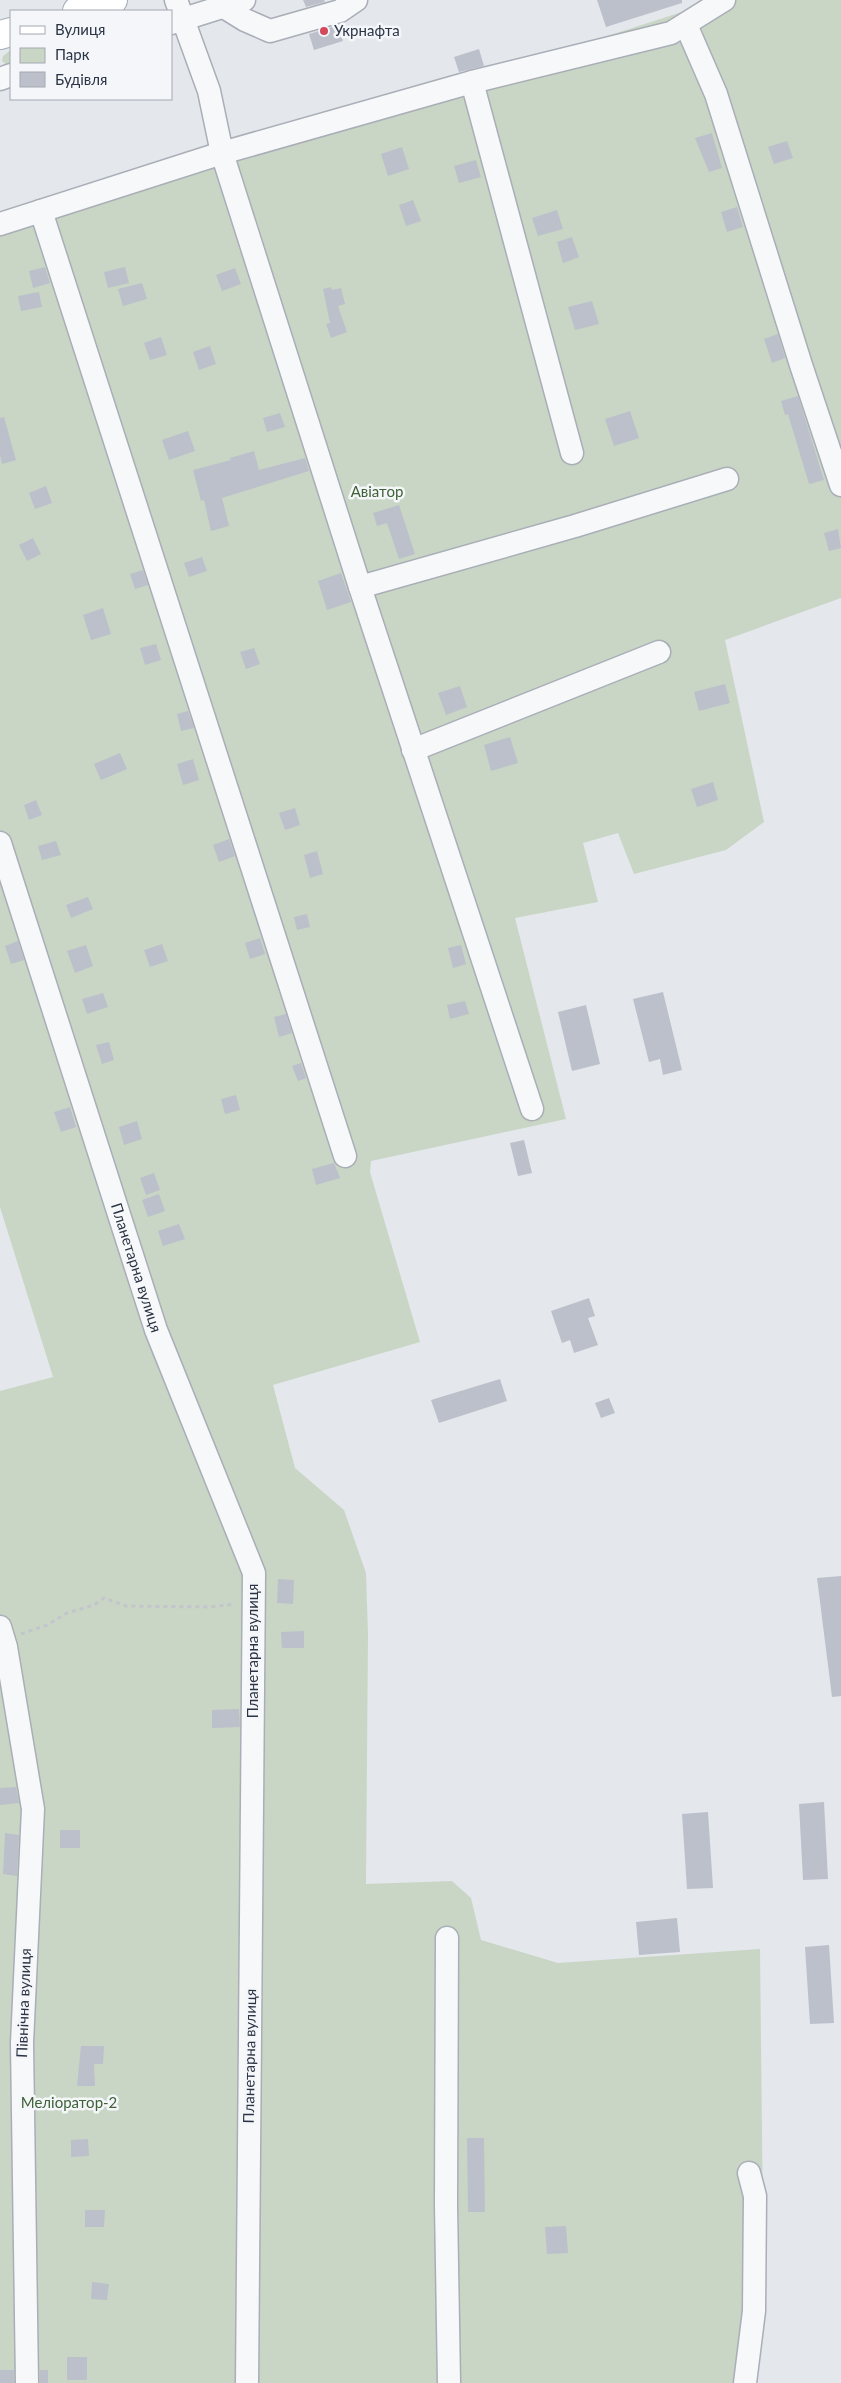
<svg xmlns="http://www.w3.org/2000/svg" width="841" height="2383" font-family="Lato,sans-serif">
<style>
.green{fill:#c9d6c5}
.building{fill:#bbc0ca}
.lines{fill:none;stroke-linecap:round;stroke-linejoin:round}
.minor-casing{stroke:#a9aeb7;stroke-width:25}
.major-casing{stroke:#a3abb8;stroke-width:30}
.path{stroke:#c2c5cb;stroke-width:3;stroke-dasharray:4 4;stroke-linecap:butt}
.minor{stroke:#f7f8fa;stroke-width:22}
.major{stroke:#fff;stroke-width:28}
.poi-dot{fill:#d1495b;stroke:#f4f6f9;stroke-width:2}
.labels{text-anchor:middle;stroke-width:5;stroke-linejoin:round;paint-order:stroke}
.poi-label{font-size:15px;fill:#2b3445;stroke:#f4f6f9;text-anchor:start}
.park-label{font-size:15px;fill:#3f6138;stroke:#f4f6f9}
.street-label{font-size:15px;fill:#2b3445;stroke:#f4f6f9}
</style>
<rect width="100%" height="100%" fill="#e4e7ec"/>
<path class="green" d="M719,0h122v598l-116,42 39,182 -38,28 -92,24 -16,-41 -35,10 15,59 -83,16 51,201 -195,42 -1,11 50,170 -147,43 22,83 49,42 22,63 2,61 -2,250 86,-3 19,17 10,42 77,23 202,-14 3,278 -7,156h-756v-992l53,-14 -53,-170v-993l533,-154z
M11,50v16h-3l-6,-5 1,-5z"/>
<path class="building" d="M303,0h21l1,2 -19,5z
M597,0h85v3l-76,24z
M338,25l5,16 -29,9 -5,-16z
M479,49l5,17 -25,6 -5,-15z
M712,133l10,35 -13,4 -14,-34z
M787,141l6,17 -19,6 -6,-17z
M402,147l7,22 -21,7 -7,-22z
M476,160l5,17 -22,6 -5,-17z
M413,200l8,21 -15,5 -7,-21z
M737,207l6,20 -16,5 -6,-20z
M557,210l6,19 -25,7 -6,-18z
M572,237l7,20 -16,6 -6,-21z
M45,267l5,16 -17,5 -4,-17z
M125,267l4,16 -21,5 -4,-16z
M235,268l6,16 -19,7 -6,-16z
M142,283l5,16 -24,7 -5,-17z
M331,287l1,3 9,-2 4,16 -7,2 9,26 -16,6 -5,-14 4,-1 -7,-34z
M39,292l3,15 -21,4 -3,-15z
M592,301l7,23 -24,6 -7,-23z
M778,334l7,24 -13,5 -8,-24z
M161,337l6,18 -17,5 -6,-17z
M210,346l6,18 -17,6 -6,-18z
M798,396l26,84 -15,4 -21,-70 -3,1 -4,-14z
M630,411l9,27 -25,8 -9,-27z
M280,413l5,14 -18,5 -4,-14z
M4,417l12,43 -14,4 -2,-9v-37z
M188,431l7,20 -26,9 -7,-20z
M254,451l5,19 46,-12 4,13 -87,27 7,28 -18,5 -7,-31 -3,1 -8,-31 38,-10 -1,-2z
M46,486l6,17 -17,6 -6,-16z
M399,505l16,49 -16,5 -12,-36 -10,3 -4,-13z
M838,529l3,19 -12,3 -5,-18z
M33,538l8,16 -14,7 -8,-16z
M202,557l5,14 -18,6 -5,-14z
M143,570l5,15 -13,4 -5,-15z
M341,573l10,29 -24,8 -9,-29z
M103,608l8,26 -20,6 -8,-25z
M156,644l5,16 -16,5 -5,-17z
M254,648l6,16 -14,5 -6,-17z
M725,684l5,19 -31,8 -5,-19z
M460,686l7,21 -21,8 -8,-22z
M188,711l6,17 -13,3 -4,-17z
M510,737l8,26 -27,8 -7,-26z
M120,753l7,16 -26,11 -7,-16z
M193,759l6,21 -16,5 -6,-21z
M713,782l5,18 -21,7 -6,-18z
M36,800l6,15 -13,5 -5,-15z
M295,808l5,17 -15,5 -6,-17z
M229,839l6,17 -16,6 -6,-17z
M56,841l5,14 -19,5 -4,-14z
M317,851l6,23 -13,4 -6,-23z
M88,897l5,12 -22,9 -5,-13z
M307,914l3,13 -13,3 -3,-13z
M260,938l5,16 -15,5 -5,-16z
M18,941l6,19 -13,4 -6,-18z
M162,944l6,17 -18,6 -6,-17z
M86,945l7,21 -18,7 -8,-22z
M461,945l5,19 -13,4 -5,-20z
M663,992l19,78 -19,5 -3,-16 -11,3 -16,-63z
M103,993l5,14 -21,7 -5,-15z
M465,1001l4,13 -19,5 -3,-14z
M586,1005l14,59 -28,7 -14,-59z
M286,1014l6,19 -13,4 -5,-20z
M109,1042l5,18 -12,4 -6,-19z
M301,1063l5,15 -8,3 -6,-15z
M236,1095l4,15 -15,4 -4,-15z
M70,1107l6,20 -15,5 -7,-20z
M137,1121l5,18 -18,6 -5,-18z
M524,1140l8,33 -14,3 -8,-33z
M334,1163l6,15 -24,7 -4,-16z
M154,1173l6,17 -14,5 -6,-17z
M159,1194l6,17 -17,6 -6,-17z
M179,1224l6,15 -22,7 -5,-15z
M589,1298l6,18 -7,2 10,27 -24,8 -4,-13 -8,3 -11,-32z
M500,1379l7,22 -68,22 -8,-23z
M609,1398l6,15 -14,5 -6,-15z
M841,1576v120l-9,1 -15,-119z
M278,1579l16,1 -1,24 -16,-1z
M304,1631v17h-22l-1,-16z
M239,1709l1,18 -28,1v-18z
M16,1787l3,16 -19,2v-17z
M824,1802l4,77 -25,1 -4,-76z
M708,1812l5,76 -26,1 -5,-75z
M60,1830h20v18h-20z
M5,1833l14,2 -2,41 -14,-2z
M677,1918l3,34 -41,3 -3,-33z
M829,1945l5,78 -24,1 -5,-77z
M81,2046h23l-1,18h-9l1,22h-18z
M467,2138h17l1,74h-17z
M88,2139l1,17 -18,1v-17z
M85,2210h20l-1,17h-19z
M566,2226l2,27 -21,1 -2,-27z
M92,2282l17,2 -2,16 -16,-1z
M67,2357h20v23h-20z
M0,2370h14v13h-14z
M40,2370h8v13h-8z"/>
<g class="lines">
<defs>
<g id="minor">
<path d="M176,0l33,91 13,62 138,434 172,522"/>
<path d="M224,7l21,13 25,11 70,-20 16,-11"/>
<path d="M171,23l73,-23"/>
<path d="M686,25l30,69 85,271 40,120"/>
<path d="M0,79l11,-4"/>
<path d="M472,82l100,371"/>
<path d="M41,211l304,945"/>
<path d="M0,224l222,-71 250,-71 199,-49 53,-33"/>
<path d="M360,587l215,-61 152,-47"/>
<path d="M413,750l246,-98"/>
<path id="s1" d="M0,843l156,487 98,243 -7,810"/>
<path d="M0,1627l6,20 27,162 -11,234 5,340"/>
<path d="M447,1938l-1,267 3,178"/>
<path d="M745,2383l9,-72 1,-115 -6,-23"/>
</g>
<path id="major" d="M77,11l36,-11
M0,35l11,-3"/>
</defs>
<use href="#minor" class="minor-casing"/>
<use href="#major" class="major-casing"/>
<path class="path" d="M21,1634l26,-9 20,-12 27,-8 10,-7 22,8 84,1 25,-3"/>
<use href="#minor" class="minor"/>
<use href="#major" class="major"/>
</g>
<circle class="poi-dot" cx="324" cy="31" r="5"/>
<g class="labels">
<g class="poi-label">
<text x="334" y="36">Укрнафта</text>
</g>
<g class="park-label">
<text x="377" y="497">Авіатор</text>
<text x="69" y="2108">Меліоратор-2</text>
</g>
<g class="street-label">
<text dy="5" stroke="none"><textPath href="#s1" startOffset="446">Планетарна вулиця</textPath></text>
<text transform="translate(253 1651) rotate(-90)" y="5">Планетарна вулиця</text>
<text transform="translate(24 2003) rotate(-88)" y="5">Північна вулиця</text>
<text transform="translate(250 2056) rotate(-89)" y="5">Планетарна вулиця</text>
</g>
</g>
<rect x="10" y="10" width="162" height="90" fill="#f4f6f9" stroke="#a4a8b1"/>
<rect x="20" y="26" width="25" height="8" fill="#ffffff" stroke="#a4a8b1"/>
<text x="55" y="35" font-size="15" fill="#2b3445">Вулиця</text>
<rect x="20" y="48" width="25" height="15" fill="#c9d6c5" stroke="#a4a8b1"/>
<text x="55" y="60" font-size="15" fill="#2b3445">Парк</text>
<rect x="20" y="72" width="25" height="15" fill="#bbc0ca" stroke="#a4a8b1"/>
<text x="55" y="85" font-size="15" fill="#2b3445">Будівля</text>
</svg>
